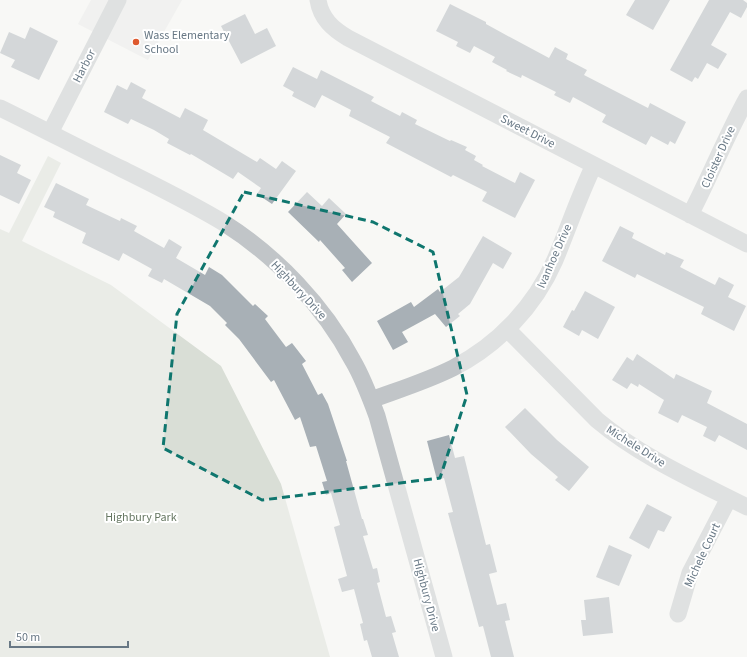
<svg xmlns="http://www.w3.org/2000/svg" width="747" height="657" font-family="'Source Sans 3',sans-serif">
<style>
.built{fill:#e8e9e8}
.green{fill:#d9ded6}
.building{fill:#a8b0b6}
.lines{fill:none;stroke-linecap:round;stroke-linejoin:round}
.minor{stroke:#c1c5c8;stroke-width:17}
.marked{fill:none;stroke:#0f766e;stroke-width:3;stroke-dasharray:8 5;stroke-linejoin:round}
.poi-dot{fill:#de592e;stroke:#fff;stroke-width:1.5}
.labels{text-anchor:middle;stroke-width:4;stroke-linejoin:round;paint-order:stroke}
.poi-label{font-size:12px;fill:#687885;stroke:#fff;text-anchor:start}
.street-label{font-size:12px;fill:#687885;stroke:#fff}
.park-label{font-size:12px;fill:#667762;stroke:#fff}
</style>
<rect width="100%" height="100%" fill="#f8f8f5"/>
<path class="built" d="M91,0h91l-34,60 -70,-36z"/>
<path class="green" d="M48,156l13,7 -39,78 89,44 110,81 60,118 49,173h-330v-428l9,4z"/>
<path class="building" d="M635,0h35l-17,30 -27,-15z
M709,0h34l4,3v4l-6,11 -11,-6 -19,33 16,9 -9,15 -11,-6 -9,16 -3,-2 -3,5 -22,-12z
M450,4l36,18v2l20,11 43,23 6,-11 13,7 -2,5 21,11 -3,5 64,33 2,-5 36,19 -11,22 -5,-3 -2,4 -17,-9 -5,9 -44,-23 4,-7 -33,-18 -3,6 -16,-8 2,-3 -34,-17 -1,3 -15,-7 1,-1 -15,-8 3,-5 -21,-11 -4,7 -14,-7 2,-4 -22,-11z
M245,14l10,20 12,-6 9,18 -35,18 -20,-38z
M30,27l28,14 -19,39 -28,-13 4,-7 -15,-7 9,-21 16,7z
M293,67l24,12 4,-9 53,27 -3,4 29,15 2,-4 15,8 -2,4 35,17 1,-1 16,7 -2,3 11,6 -2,4 9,5 -1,1 33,17 5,-11 15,8 -20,38 -33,-17 5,-9 -34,-17 -2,2 -65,-34 4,-6 -41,-21 2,-6 -29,-15 -7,13 -23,-12 2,-4 -11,-6z
M131,82l15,8 -4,8 38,20 5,-10 23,12 -5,10 54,32 3,-4 16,11 6,-8 14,10 -24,33 -15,-10 4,-6 -23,-16 -5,7 -42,-25 -1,1 -23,-12 2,-4 -15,-9 -23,-11 -3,5 -24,-12 13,-27 10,5z
M0,155l21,10 -4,8 14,7 -12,24 -19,-9z
M56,183l33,16 -3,6 34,16 1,-3 16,8 -3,5 30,17 5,-9 13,8 -6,11 29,17 4,-8 13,8 31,31 2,-2 13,12 -3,3 21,28 6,-4 14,18 -4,3 16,31 4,-2 6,11 19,57h-1l16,58h1l5,16 -5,1 10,33 4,-1 3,14 -3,1 9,34 5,-1 5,16 -4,1 7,24h-27l-5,-17 -3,1 -4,-17 3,-1 -9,-34 -12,3 -4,-13 9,-3 -13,-49 6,-2 -9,-32 -5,2 -4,-13 5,-1 -11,-35 -6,1 -10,-30 -5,3 -21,-40 -3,2 -32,-43 -14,-14 2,-2 -17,-17 -46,-27 -2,4 -14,-7 4,-7 -29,-16 -4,8 -37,-18 4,-10 -33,-16 2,-5 -11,-5z
M307,192l15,14 7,-8 17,16 -9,10 35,39 -20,19 -10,-12 3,-2 -25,-28 -1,2 -31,-30z
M620,226l14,7 -2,5 33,17 1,-3 18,8 -4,7 35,18 4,-8 15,8 -6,12 18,9 -12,25 -33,-17 3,-7 -67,-33 -2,4 -33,-17z
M483,236l29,17 -9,16 -10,-6 -23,41 -12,10 2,2 -14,11 -11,-13 -33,18 6,10 -15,8 -16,-29 34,-19 3,5 24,-18 2,3 19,-15z
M585,291l30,16 -17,32 -16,-9 -3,6 -16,-9 9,-17 2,1z
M637,354l37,25 2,-5 36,17 -5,12 40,21v26l-28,-15 -4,7 -12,-6 4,-9 -25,-12 -4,8 -20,-10 6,-13 -25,-16 -1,3 -7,-4 -4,6 -15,-9 15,-23 6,4z
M525,408l32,32 32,27 -20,24 -14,-11 3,-3 -27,-23 -26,-27z
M449,435l6,23 9,-2 22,89 4,-1 7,28 -8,2 8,31 9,-2 4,17 -5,1 9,36h-23l-8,-31 -4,1 -31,-114 5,-1 -9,-34 -7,2 -10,-39z
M647,504l25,13 -8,15 -6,-2 -9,19 -20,-11z
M609,545l23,10 -13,31 -23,-9z
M609,597l4,36 -30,3 -2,-16h5l-2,-20z"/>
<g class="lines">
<path class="minor" d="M318,0c3,19 15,29 30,38l399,206
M0,108c41,20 81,41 122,61 34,17 69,34 102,54 52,33 100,83 129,138 10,17 17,36 24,55l67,241
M50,133l68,-133
M690,215c20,-38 36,-79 57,-117
M507,329l90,91c44,37 99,61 150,87
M371,400c27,-10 56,-19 82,-32 45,-23 82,-62 102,-108 13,-31 24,-64 39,-95
M678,614l12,-41 39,-75"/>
</g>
<path d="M0 0H747V657H0ZM244,192l129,30 60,30 34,143 -27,83 -178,22 -99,-52 14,-134z" fill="#f8f8f5" fill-opacity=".55" fill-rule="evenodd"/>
<path class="marked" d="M244,192l129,30 60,30 34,143 -27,83 -178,22 -99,-52 14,-134z"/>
<circle class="poi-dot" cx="136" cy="42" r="4"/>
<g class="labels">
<g class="poi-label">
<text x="144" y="39">Wass Elementary<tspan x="144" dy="14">School</tspan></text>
</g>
<g class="street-label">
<text transform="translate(84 66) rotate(-63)" y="4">Harbor</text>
<text transform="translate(528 131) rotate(27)" y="4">Sweet Drive</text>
<text transform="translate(718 157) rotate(-66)" y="4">Cloister Drive</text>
<text transform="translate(554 256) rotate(-66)" y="4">Ivanhoe Drive</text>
<text transform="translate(299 290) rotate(47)" y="4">Highbury Drive</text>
<text transform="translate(636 446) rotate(32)" y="4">Michele Drive</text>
<text transform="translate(702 555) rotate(-65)" y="4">Michele Court</text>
<text transform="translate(427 595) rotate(75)" y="4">Highbury Drive</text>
</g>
<g class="park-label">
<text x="141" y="521">Highbury Park</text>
</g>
</g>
<path d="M10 641v6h118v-6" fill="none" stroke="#687885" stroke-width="2"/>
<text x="16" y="641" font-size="12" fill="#687885" stroke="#ffffff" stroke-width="3" paint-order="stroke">50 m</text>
</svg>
